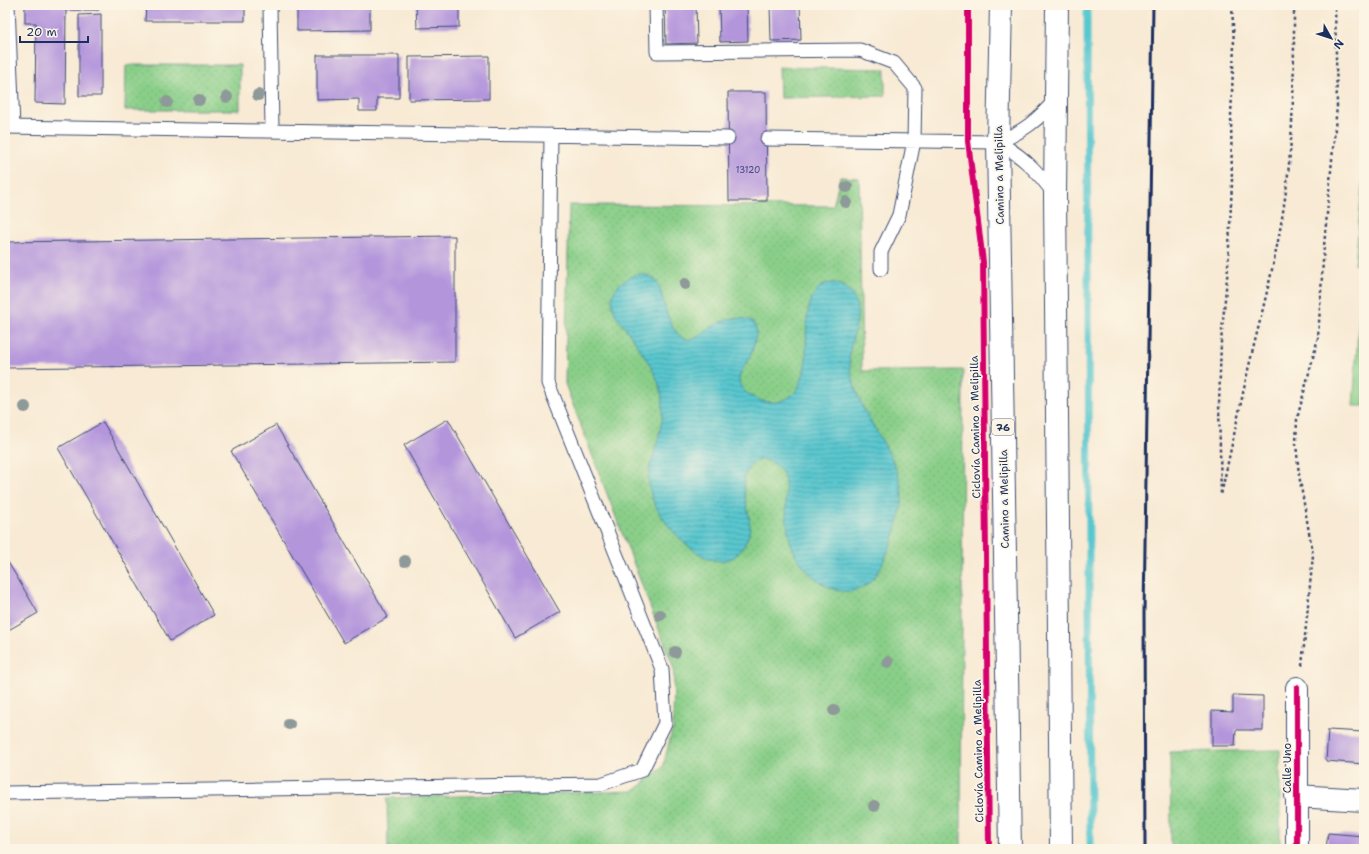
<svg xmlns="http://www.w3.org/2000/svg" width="1369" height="854" font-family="'Shantell Sans',sans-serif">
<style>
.green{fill:url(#green-dots);stroke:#527f74}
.pitch{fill:#8acf89;stroke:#527f74}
.water{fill:url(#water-rules);stroke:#3a7b96}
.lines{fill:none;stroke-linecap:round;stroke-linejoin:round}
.stream{stroke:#5ac7cf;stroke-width:7}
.building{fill:#b395dc}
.lane-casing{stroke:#3c4b70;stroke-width:15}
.street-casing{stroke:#3c4b70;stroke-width:24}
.primary-casing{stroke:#3c4b70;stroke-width:24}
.path{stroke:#3c4b70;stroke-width:2.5;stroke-dasharray:3 3;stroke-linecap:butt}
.lane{stroke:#fff;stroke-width:13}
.street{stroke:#fff;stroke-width:22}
.primary{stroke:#fff;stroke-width:22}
.rail{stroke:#1b2f5e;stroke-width:3}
.cycleway-casing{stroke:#fcf5e5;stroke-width:8}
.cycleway{stroke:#d6006c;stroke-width:6}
.tree{fill:#8e9999}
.labels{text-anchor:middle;stroke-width:3.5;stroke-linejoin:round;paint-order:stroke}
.number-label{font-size:9px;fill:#41487e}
.shield{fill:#fcf5e5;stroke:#5e6a86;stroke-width:1}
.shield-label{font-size:10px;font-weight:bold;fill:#1b2f5e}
.street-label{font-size:11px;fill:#1b2f5e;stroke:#fcf5e5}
</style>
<defs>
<pattern id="green-dots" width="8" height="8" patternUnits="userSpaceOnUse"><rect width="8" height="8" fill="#8acf89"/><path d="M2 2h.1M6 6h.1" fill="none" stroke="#76b279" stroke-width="1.8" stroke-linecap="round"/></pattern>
<pattern id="water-rules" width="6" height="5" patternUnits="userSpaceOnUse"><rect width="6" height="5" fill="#5ac7cf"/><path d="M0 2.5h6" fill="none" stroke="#4aa2ab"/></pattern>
</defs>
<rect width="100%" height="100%" fill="#fcf5e5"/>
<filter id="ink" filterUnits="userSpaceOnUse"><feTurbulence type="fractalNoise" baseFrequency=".025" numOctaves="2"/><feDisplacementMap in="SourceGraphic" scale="8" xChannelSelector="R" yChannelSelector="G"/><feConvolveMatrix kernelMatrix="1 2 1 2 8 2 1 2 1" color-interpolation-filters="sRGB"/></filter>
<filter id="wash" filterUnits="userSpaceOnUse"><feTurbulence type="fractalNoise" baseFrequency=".012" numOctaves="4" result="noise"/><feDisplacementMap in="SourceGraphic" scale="16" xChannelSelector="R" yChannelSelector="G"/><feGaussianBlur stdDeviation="0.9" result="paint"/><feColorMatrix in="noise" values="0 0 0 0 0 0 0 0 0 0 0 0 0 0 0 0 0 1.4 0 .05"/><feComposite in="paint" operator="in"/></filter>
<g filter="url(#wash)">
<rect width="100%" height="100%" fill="#f8ead4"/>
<path class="green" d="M126,65h114v45h-115z
M779,67l106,2v27l-105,2z
M840,177l19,1 3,193 101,-1 -2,479h-573l-1,-51 247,-7 29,-24 10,-41 1,-57 -109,-285 4,-179 264,1z
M1280,750v99h-109l-1,-97z"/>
<path class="pitch" d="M1364,165v100h-9z
M1361,286l3,1v119h-11z"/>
<path class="water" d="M638,274c19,1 21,10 25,27 3,11 10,35 23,38 8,3 13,-4 20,-8 10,-8 25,-15 38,-12 5,0 9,3 11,7 2,5 1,9 0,14 -1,6 -3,12 -5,17 -7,14 -19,23 -3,36 8,7 20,10 30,9 9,-2 18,-7 22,-16 4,-9 7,-21 7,-31 1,-19 -4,-71 26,-72 6,0 12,3 16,7 22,23 -2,49 2,75 2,15 7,30 14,44 15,30 39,57 38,93 -1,18 -18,68 -32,80 -27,24 -62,-3 -75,-29 -12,-23 -7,-52 -11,-77 -9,-19 -33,-24 -39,0 -4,17 5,35 5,52 -1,8 -4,16 -9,22 -21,27 -54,-3 -70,-21 -13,-16 -24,-34 -22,-55 0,-8 4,-16 6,-24 6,-20 11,-41 5,-62 -5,-21 -31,-54 -44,-73 -10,-22 1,-33 22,-41z"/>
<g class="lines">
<path class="stream" d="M1087,5l3,844"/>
</g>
<g id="blocks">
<path class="building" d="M25,5h74v5h-33l-1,94 -30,-1 1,-80h-11z
M146,5h99v16h-100z
M297,5h73v25l-73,1z
M416,5h43v22l-42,1z
M665,5h31l1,38 -31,1z
M719,5h28l1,36 -28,1z
M770,5h30l1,35 -30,1z
M101,14v82h-22v-81z
M317,55h82v43h-22v13h-18v-12l-42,1z
M489,56v43l-80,1v-43z
M728,92h38l1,109h-38z
M455,236v126l-450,6v-126z
M448,419l112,193 -45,26 -111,-193z
M103,422l111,193 -44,26 -112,-193z
M276,425l112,192 -44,26 -113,-192z
M5,557l33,56 -33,19z
M1233,695l30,1v34h-27l-1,16h-23v-35l21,1z
M1328,730l36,2v32l-38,-3z
M1328,833l36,3v13h-38z"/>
</g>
</g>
<g filter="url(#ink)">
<use href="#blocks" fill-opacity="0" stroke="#3c4b70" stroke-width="1"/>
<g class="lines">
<defs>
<path id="lane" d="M8,5l5,122
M270,5l2,126
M656,5l1,47 203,-2 34,13 21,25 -1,53 -15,74 -18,37v17
M5,127l723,11
M767,139l231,3c25,-10 40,-22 58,-43
M998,142c25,15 39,28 56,52
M5,793l596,-9 41,-14 23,-47 -3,-54 -114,-286 3,-248"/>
<path id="street" d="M1296,796l68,4
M1297,849v-161"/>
<path id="primary" d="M1001,5l-3,137 12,707
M1057,5l-2,191 6,653"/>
</defs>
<use href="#lane" class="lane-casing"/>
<use href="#street" class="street-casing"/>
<use href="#primary" class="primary-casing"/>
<path class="path" d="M1232,5l2,40 -3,71 1,67 -4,84 -7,75 -2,62 2,91c9,-42 18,-83 27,-125 13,-55 28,-109 36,-165 10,-66 10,-134 10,-200
M1302,666l11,-111 -14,-80 -3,-32 1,-24 21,-81 6,-92 13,-140 -2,-101"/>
<use href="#lane" class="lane"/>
<use href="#street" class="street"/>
<use href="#primary" class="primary"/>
<path class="rail" d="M1145,849l-1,-236 9,-608"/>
<defs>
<path id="cycleway" d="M968,5v136l15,121 6,587
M1297,849v-161"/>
</defs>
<use href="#cycleway" class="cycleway-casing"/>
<use href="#cycleway" class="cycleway"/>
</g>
<g class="tree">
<circle cx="258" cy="95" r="6"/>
<circle cx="227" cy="97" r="6"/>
<circle cx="199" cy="100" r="6"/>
<circle cx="167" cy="102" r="6"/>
<circle cx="847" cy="187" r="6"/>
<circle cx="846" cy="202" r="6"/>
<circle cx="685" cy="284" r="6"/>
<circle cx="25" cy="407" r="6"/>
<circle cx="405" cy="561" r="6"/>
<circle cx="660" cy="615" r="6"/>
<circle cx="675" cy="652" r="6"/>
<circle cx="888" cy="662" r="6"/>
<circle cx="834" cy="710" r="6"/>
<circle cx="289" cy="724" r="6"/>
<circle cx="874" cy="806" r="6"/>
</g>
</g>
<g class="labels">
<g class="number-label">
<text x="748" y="173">13120</text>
</g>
<rect class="shield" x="992" y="419" width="22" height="16" rx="3"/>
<g class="shield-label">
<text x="1003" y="431">76</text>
</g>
<g class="street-label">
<text transform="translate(999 175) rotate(-91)" y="4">Camino a Melipilla</text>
<text transform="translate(975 427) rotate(-91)" y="4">Ciclovía Camino a Melipilla</text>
<text transform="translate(1004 499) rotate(-91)" y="4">Camino a Melipilla</text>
<text transform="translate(978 751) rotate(-91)" y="4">Ciclovía Camino a Melipilla</text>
<text transform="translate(1287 768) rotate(-90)" y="4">Calle Uno</text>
</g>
</g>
<rect width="1369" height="854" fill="none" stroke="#fcf5e5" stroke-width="20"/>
<g transform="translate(1331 38) rotate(129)" stroke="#fcf5e5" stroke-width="3" paint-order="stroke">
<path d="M0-3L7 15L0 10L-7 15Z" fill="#1b2f5e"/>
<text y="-6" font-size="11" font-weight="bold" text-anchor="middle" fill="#1b2f5e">N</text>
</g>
<path d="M20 36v6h68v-6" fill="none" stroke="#1b2f5e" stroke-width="2"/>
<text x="26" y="36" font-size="12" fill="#1b2f5e" stroke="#fcf5e5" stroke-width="3" paint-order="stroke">20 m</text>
</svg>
